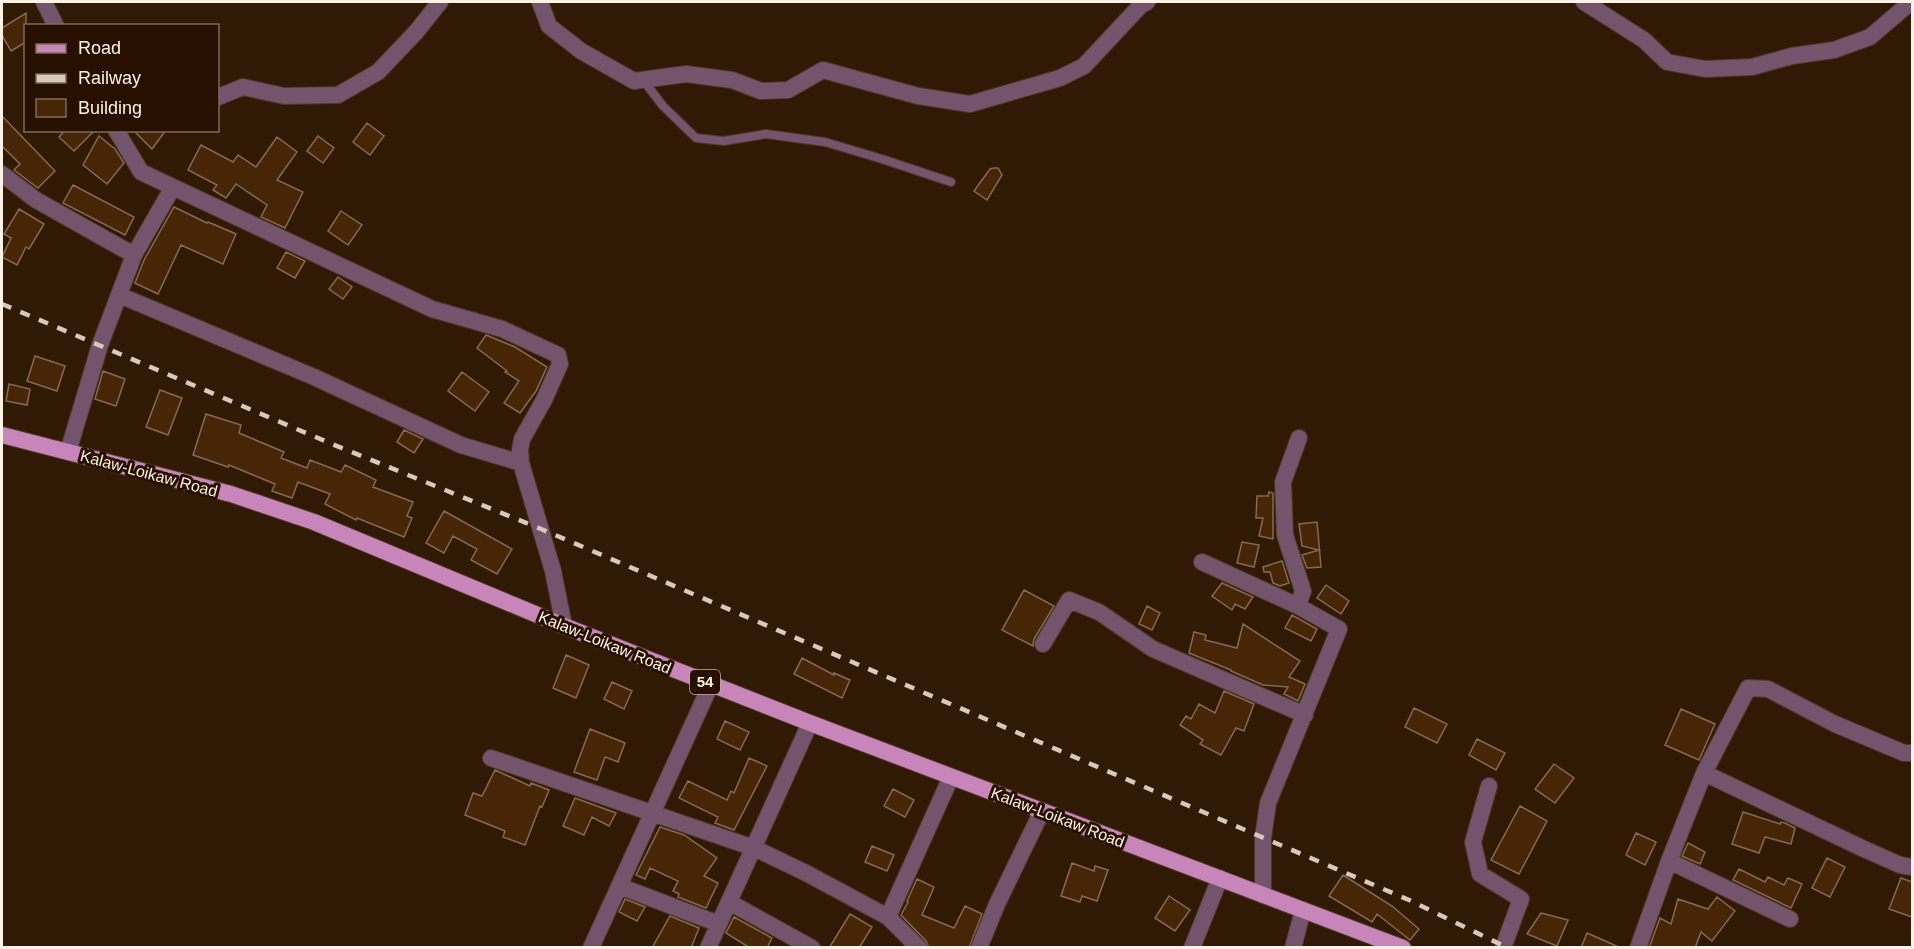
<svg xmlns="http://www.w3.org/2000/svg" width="1914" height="949" font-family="Helvetica,sans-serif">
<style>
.building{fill:#462606;stroke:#866953;stroke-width:1.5}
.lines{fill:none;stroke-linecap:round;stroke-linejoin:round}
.service-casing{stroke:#4e3825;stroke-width:10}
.minor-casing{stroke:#4e3825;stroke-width:18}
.primary-casing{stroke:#4e3825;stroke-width:18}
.service{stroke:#74536c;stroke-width:8}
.minor{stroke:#74536c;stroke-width:16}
.primary{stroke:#c885b9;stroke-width:16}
.rail{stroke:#d8c9bd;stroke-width:4.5;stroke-dasharray:10 10;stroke-linecap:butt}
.labels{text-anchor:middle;stroke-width:6;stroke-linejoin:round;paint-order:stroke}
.shield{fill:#271000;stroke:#beaea2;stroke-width:1.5}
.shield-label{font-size:15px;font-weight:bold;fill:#fff1e7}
.street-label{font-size:16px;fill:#fff1e7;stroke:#271000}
</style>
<rect width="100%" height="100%" fill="#311a05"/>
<path class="building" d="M26,13v29l-15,9 -9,-16v-7z
M2,116l53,55 -17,17 -24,-18 6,-6 -18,-18z
M367,123l17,13 -14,19 -17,-13z
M65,130h30l-21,21 -15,-14z
M133,130h33l-14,19z
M99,136l16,13 9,14 -17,21 -24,-19z
M318,136l16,12 -11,15 -16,-12z
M277,137l20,15 -20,28 26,12 -18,36 -24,-11 6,-12 -31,-21 -10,14 -13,-8 4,-5 -29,-15 13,-25 32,17 5,-7 18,12z
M994,168h4l4,7 -15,25 -13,-9 16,-22z
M73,185l61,32 -9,18 -62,-32z
M174,207l33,16 1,-1 28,12 -13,30 -42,-19 -23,49 -23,-11 9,-23z
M19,209l25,15 -15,25 -3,-2 -9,18 -15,-8 9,-19 -7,-4z
M341,211l21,14 -14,20 -20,-14z
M286,252l19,9 -10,17 -18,-10z
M338,277l14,10 -9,12 -14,-10z
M486,335l29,12 32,20 -11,24 -16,22 -16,-10 15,-22 -14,-9 2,-1 -30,-23z
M35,356l30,10 -8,25 -30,-10z
M103,371l22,8 -9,27 -21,-7z
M462,372l27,20 -14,19 -27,-20z
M9,384l21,5 -3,16 -21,-4z
M160,390l22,8 -14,37 -22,-8z
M206,414l35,11 -2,8 45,19 -3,6 26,10 3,-8 31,12 4,-7 31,15 -3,7 40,15 -6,14 5,2 -8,19 -47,-19 -1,2 -31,-16 5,-10 -32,-12 -6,16 -20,-7 3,-7 -46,-19 -1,2 -35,-12z
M404,430l19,9 -9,14 -17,-11z
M1269,492l4,1v46l-14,-3 4,-18h-7l1,-22h11z
M444,511l68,38 -15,25 -26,-14 6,-11 -24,-13 -9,17 -18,-10z
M1317,522l4,45 -14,1 -5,-13 17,-5 -17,-4 -3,-22z
M1242,542l17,3 -5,22 -17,-4z
M1282,561l7,22 -9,3 -7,-3 -3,-11h-6l-1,-5z
M1222,583l31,14 -8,12 -10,-5 -3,6 -20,-14z
M1326,585l23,16 -8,13 -24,-16z
M1024,590l30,16 -20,33 -1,7 -31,-16z
M1147,606l13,7 -8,17 -13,-6z
M1292,615l25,14 -6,12 -26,-13z
M1243,624l57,37 -11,16 16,7 -7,17 -14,-7 4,-7 -25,-2 -32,-14v-1l-42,-17 5,-21 12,3 -1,5 32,8z
M566,655l23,10 -13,33 -23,-10z
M802,658l32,17v-2l16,7 -8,18 -48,-24z
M612,682l20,9 -8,18 -20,-10z
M1224,691l30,13 -10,27 -8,-3 -15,27 -21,-11 3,-4 -23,-15 6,-9 5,3 8,-15 16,9z
M1414,708l33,16 -10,19 -32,-16z
M1681,709l34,15 -16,36 -34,-15z
M725,721l24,11 -9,18 -23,-11z
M590,729l35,14 -7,19 -13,-5 -8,23 -23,-8z
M1477,739l28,14 -9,17 -27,-15z
M749,758l18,8 -33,64 -19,-7 3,-6 -39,-19 9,-17 39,19 4,-9 3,2z
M1554,764l20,14 -19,25 -20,-14z
M495,770l35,16 1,-3 18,7 -7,17 -2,-1 -15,39 -22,-8 2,-6 -40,-16 8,-22 9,3z
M893,789l21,11 -9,17 -21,-11z
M575,798l41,15 -7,13 -17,-9 -8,18 -21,-9z
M1520,806l27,15 -28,53 -28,-14z
M1743,812l37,12 1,-2 4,1 10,5 -4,16 -26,-7 -6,16 -27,-9z
M660,827l24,8 33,23 -13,18 14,7 -12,25 -28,-11 1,-3 -6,-3 5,-10 -28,-13 -5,11 -9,-4z
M1636,833l20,9 -11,23 -19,-10z
M1688,843l17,9 -5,12 -18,-8z
M872,846l22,9 -7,16 -22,-9z
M1827,858l18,9 -15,30 -18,-9z
M1072,863l22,8 1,-5 13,4 -11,31 -15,-5 -2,6 -19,-6z
M1739,869l26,13 3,-5 16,8 4,-7 14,6 -11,24 -58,-28z
M1343,875l49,31 27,23 -9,11 -33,-26 -5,8 -43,-26z
M1901,878l11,4v35l-23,-8z
M917,879l17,8 -12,28 32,13 11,-22 17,8 -13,34h-40l-3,-7 -25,-26 7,-13 -1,-1z
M1169,896l21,14 -15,21 -20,-13z
M1717,897l18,14 -23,30 -11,-9 -6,16h-46l11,-30 11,6 7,-25 30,10z
M625,899l20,8 -8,14 -18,-9z
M1541,913l27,7 -11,26 -30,-12z
M850,914l22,13 -13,21h-30z
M670,916l29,12 -8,20h-39z
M734,917l38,21 -5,10h-17l-24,-15z
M1587,933l34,15h-40z"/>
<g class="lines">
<defs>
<path id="service" d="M643,80l20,26 33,32 28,3 42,-7 59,8 57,17 69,23"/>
<path id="minor" d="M44,2l12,24
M540,2l9,24 32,25 53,30 52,-7 46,6 29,11 27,-1 35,-20 95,26 52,8 90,-26 24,-12 57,-61 6,-3
M1584,2l60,38 23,22 38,7 47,-2 40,-11 42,-6 36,-13 41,-35
M218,97l25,-10 41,9 54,-1 40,-23 38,-40 24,-30
M116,130l25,42 291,137 70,20 56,26 2,9 -16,36 -22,39 -2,11 1,13 32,108 11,55
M2,174l34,26 98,55
M119,295l195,82 147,68 60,18
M68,452l32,-107 34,-90 39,-68
M1202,562l96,44 41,23 -71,174 -5,35v57
M1298,606l5,-15 -18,-56 -2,-53 16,-44
M1043,644l26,-44 30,12 54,37 152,66
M491,758l263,90 52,25 82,44 31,31
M1704,773l160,76 36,16 12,2
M1489,786l-16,56 7,32 41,25 -18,49
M1669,861l121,58
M619,886l100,38
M729,902l83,46
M888,917l63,-140
M591,948l120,-264
M708,948l102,-225
M979,948l18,-44 45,-93
M1192,948l28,-70
M1293,948l10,-38
M1638,948l31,-87 35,-88 44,-85 20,1 67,35 69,29h8"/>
<path id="primary" d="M2,435l229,59 83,28 250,104 246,97 593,225"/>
</defs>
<use href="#service" class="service-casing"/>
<use href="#minor" class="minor-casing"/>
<use href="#primary" class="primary-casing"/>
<use href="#service" class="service"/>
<use href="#minor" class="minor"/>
<use href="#primary" class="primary"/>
<path class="rail" d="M2,304l330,140 209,85 868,371 99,48"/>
</g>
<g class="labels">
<rect class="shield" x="690" y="670" width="30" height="24" rx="4.5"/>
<g class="shield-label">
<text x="705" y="687">54</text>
</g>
<g class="street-label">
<text transform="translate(149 473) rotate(15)" y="6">Kalaw-Loikaw Road</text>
<text transform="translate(605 642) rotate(22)" y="6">Kalaw-Loikaw Road</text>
<text transform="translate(1058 817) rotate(21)" y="6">Kalaw-Loikaw Road</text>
</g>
</g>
<rect width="1914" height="949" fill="none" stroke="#fff1e7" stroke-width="6"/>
<rect x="24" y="24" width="195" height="108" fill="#271000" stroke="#7d6a5c" stroke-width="1.5"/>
<rect x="36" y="44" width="30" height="9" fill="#c885b9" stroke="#7d6a5c" stroke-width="1.5"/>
<text x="78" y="54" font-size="18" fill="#fff1e7">Road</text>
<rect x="36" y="74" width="30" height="9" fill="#d8c9bd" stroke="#7d6a5c" stroke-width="1.5"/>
<text x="78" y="84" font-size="18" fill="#fff1e7">Railway</text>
<rect x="36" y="99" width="30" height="18" fill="#462606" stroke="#7d6a5c" stroke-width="1.5"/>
<text x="78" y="114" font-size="18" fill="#fff1e7">Building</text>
</svg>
